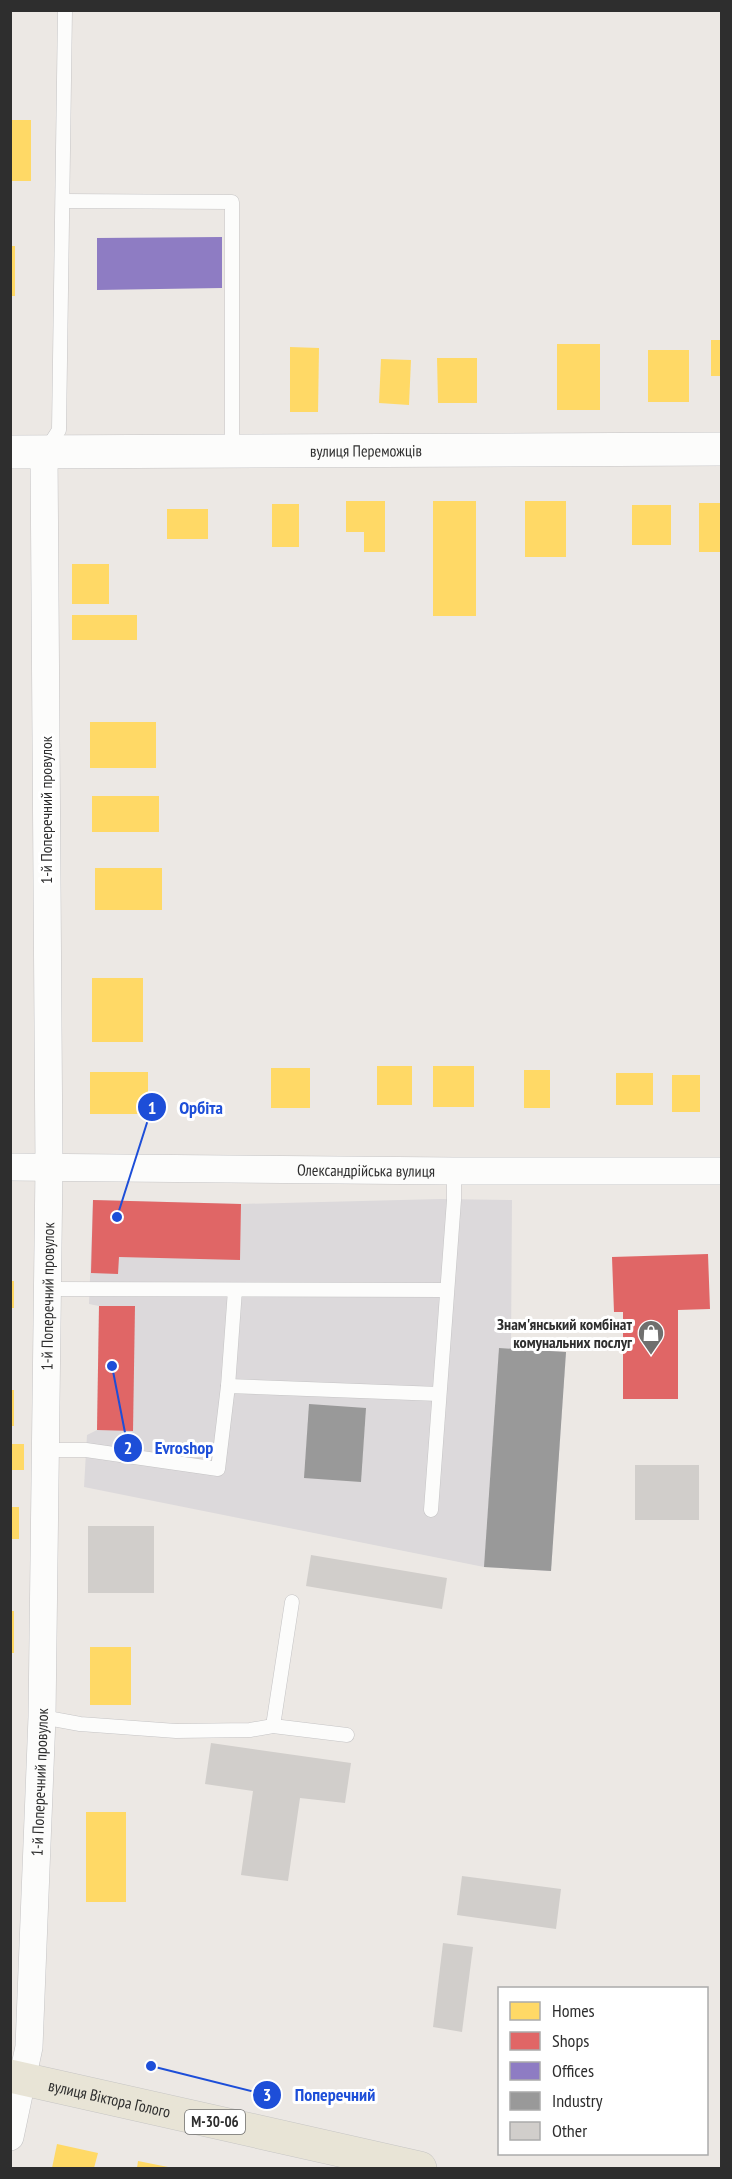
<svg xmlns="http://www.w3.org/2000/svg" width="732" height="2179" font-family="'PT Sans Narrow',sans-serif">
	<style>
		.industrial { fill: #dcd9db }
		.homes { fill: #ffd966 }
		.shops { fill: #e06666 }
		.offices { fill: #8e7cc3 }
		.industry { fill: #999 }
		.building { fill: #d1cecb }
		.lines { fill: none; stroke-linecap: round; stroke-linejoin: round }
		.service-casing { stroke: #c5c4c5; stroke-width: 15 }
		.minor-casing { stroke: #c5c4c5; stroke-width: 28 }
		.tertiary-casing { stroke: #c5c4c5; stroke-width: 34 }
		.primary-casing { stroke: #c6c5c4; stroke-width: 34 }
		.service { stroke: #fcfcfb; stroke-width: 14 }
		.minor { stroke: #fcfcfb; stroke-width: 27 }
		.tertiary { stroke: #fcfcfb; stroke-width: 33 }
		.primary { stroke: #e8e4d6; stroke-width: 33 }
		.labels { text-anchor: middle; stroke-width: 6; stroke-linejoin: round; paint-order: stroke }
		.shield { fill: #fff; stroke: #6d6d6d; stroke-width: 1.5 }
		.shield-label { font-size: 15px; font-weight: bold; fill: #2e2e2e }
		.street-label { font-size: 16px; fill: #2e2e2e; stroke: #fff }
		.poi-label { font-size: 16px; font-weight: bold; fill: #2e2e2e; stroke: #fff; text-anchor: end }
		.leader { fill: none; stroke: #1d4ed8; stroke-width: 2 }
		.callout-dot { fill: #1d4ed8; stroke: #fff; stroke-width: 2 }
		.mark-label { font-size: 18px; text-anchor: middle; font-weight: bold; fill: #fff }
		.callout-label { font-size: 18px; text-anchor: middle; font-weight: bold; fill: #1d4ed8; stroke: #fff; stroke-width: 6; stroke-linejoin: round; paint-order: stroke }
	</style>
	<rect width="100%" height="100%" fill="#ece8e4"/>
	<polygon class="industrial" points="440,1199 512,1200 511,1348 566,1352 551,1571 484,1567 84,1487 87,1435 97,1430 99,1306 89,1304 93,1200 241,1204"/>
	<g class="homes">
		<rect x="10" y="120" width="21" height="61"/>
		<rect x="10" y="246" width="5" height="50"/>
		<rect x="711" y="340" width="11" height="36"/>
		<rect x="557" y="344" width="43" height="66"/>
		<polygon points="290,347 319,348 318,412 290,412"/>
		<rect x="648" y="350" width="41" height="52"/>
		<polygon points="437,358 477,358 477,403 438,403"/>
		<polygon points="381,359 411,360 409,405 379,403"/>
		<polygon points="346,501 385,501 385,552 364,552 364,532 346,532"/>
		<rect x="433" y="501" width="43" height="115"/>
		<rect x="525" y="501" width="41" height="56"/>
		<rect x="699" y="503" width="23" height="49"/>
		<rect x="272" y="504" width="27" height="43"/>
		<rect x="632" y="505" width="39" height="40"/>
		<rect x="167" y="509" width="41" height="30"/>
		<rect x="72" y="564" width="37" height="40"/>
		<rect x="72" y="615" width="65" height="25"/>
		<rect x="90" y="722" width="66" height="46"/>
		<rect x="92" y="796" width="67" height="36"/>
		<rect x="95" y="868" width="67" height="42"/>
		<rect x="92" y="978" width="51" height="64"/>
		<rect x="377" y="1066" width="35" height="39"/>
		<rect x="433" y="1066" width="41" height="41"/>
		<rect x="271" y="1068" width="39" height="40"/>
		<rect x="524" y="1070" width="26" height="38"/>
		<rect x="90" y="1072" width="58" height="42"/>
		<rect x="616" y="1073" width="37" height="32"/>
		<rect x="672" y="1075" width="28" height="37"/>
		<rect x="10" y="1281" width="4" height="27"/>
		<rect x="10" y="1390" width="4" height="36"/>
		<rect x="10" y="1444" width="14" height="26"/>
		<rect x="10" y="1507" width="9" height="32"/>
		<rect x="10" y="1611" width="4" height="42"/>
		<rect x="90" y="1647" width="41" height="58"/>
		<rect x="86" y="1812" width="40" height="90"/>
		<polygon points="57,2144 98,2153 94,2168 52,2168"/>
		<polygon points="138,2161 168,2167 168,2168 137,2168"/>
	</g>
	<g class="shops">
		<polygon points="93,1200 241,1204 240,1260 119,1257 118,1274 91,1273"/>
		<polygon points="708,1254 710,1309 678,1310 678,1399 623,1399 623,1312 614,1312 612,1257"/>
		<polygon points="99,1306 135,1306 133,1431 97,1430"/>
	</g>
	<polygon class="offices" points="222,237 222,288 97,290 97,238"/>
	<g class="industry">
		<polygon points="499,1348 566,1352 551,1571 484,1567"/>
		<polygon points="309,1404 366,1408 361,1482 304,1478"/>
	</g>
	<g class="building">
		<rect x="635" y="1465" width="64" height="55"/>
		<rect x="88" y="1526" width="66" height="67"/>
		<polygon points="311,1555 447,1578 442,1609 306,1586"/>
		<polygon points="211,1743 351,1763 345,1803 300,1798 288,1881 241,1875 253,1791 205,1784"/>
		<polygon points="462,1876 561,1889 556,1929 457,1915"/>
		<polygon points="443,1943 473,1947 462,2032 433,2027"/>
	</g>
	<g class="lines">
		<g class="service-casing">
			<g id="service">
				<polyline points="63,201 232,202 232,451"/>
				<polyline points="47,449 59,430 65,10"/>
				<polyline points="47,1289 447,1290"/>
				<polyline points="228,1386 439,1394"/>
				<polyline points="45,1450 86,1450 218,1469 228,1386 235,1290"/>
				<polyline points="431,1510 454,1200 454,1171"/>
				<polyline points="42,1717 80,1724 176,1731 250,1730 273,1726 347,1735"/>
				<polyline points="273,1726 292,1602"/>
			</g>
		</g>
		<g class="minor-casing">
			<g id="minor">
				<path id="s1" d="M 10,1167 L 454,1171 L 722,1171"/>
				<path id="s2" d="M 10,2137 L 29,2047 L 42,1717 L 49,1167 L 44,452"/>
			</g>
		</g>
		<g class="tertiary-casing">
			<g id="tertiary">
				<path id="s3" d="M 10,452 L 722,449"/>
			</g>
		</g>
		<g class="primary-casing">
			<g id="primary">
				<path id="s4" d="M 10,2076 L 420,2168"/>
			</g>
		</g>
		<use href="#service" class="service"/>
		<use href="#minor" class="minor"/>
		<use href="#tertiary" class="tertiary"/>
		<use href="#primary" class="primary"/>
	</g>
	<defs>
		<g id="shop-pin" transform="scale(1.35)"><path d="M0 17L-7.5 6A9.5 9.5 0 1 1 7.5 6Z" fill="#706f6e" stroke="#fff"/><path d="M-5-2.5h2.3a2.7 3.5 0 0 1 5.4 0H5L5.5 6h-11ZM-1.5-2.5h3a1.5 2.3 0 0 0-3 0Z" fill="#fff"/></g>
	</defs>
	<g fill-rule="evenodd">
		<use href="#shop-pin" x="651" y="1333"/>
	</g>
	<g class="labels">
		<rect class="shield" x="185" y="2110" width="60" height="24" rx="4.5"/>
		<g class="shield-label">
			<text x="215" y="2127">М-30-06</text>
		</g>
		<g class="street-label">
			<text dy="6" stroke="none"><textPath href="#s3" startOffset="356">вулиця Переможців</textPath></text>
			<text transform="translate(46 810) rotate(-90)" y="6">1-й Поперечний провулок</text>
			<text dy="6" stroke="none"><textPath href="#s1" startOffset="356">Олександрійська вулиця</textPath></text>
			<text dy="6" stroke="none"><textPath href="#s2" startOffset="843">1-й Поперечний провулок</textPath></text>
			<text dy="6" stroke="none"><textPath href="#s2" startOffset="357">1-й Поперечний провулок</textPath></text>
			<text dy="6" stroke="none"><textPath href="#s4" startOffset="102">вулиця Віктора Голого</textPath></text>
		</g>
		<g class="poi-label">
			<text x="632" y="1330">Знам'янський комбінат<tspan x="632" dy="18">комунальних послуг</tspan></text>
		</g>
	</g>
	<path class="leader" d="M117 1217L152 1107M112 1366L128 1448M151 2066L267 2095"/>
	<g class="callout-dot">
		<circle cx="117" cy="1217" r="6"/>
		<circle cx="112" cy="1366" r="6"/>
		<circle cx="151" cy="2066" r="6"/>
		<circle cx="152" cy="1107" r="15"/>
		<circle cx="128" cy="1448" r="15"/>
		<circle cx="267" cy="2095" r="15"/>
	</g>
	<g class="mark-label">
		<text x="152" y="1114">1</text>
		<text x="128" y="1454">2</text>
		<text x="267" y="2101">3</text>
	</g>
	<g class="callout-label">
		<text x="201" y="1114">Орбіта</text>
		<text x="184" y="1454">Evroshop</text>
		<text x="335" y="2101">Поперечний</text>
	</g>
	<rect width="732" height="2179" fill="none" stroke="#2e2e2e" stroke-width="24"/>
	<rect x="498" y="1987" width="210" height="168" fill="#ffffff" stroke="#ababab" stroke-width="1.5"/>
	<rect x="510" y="2002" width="30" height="18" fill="#ffd966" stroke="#ababab" stroke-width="1.5"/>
	<text x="552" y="2017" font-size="18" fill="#2e2e2e">Homes</text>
	<rect x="510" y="2032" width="30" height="18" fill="#e06666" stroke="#ababab" stroke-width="1.5"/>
	<text x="552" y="2047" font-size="18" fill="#2e2e2e">Shops</text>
	<rect x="510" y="2062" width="30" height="18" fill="#8e7cc3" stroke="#ababab" stroke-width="1.5"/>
	<text x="552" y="2077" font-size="18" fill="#2e2e2e">Offices</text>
	<rect x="510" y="2092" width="30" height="18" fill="#999999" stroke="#ababab" stroke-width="1.5"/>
	<text x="552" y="2107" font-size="18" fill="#2e2e2e">Industry</text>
	<rect x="510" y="2122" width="30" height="18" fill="#d1cecb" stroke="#ababab" stroke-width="1.5"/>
	<text x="552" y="2137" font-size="18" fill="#2e2e2e">Other</text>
</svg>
